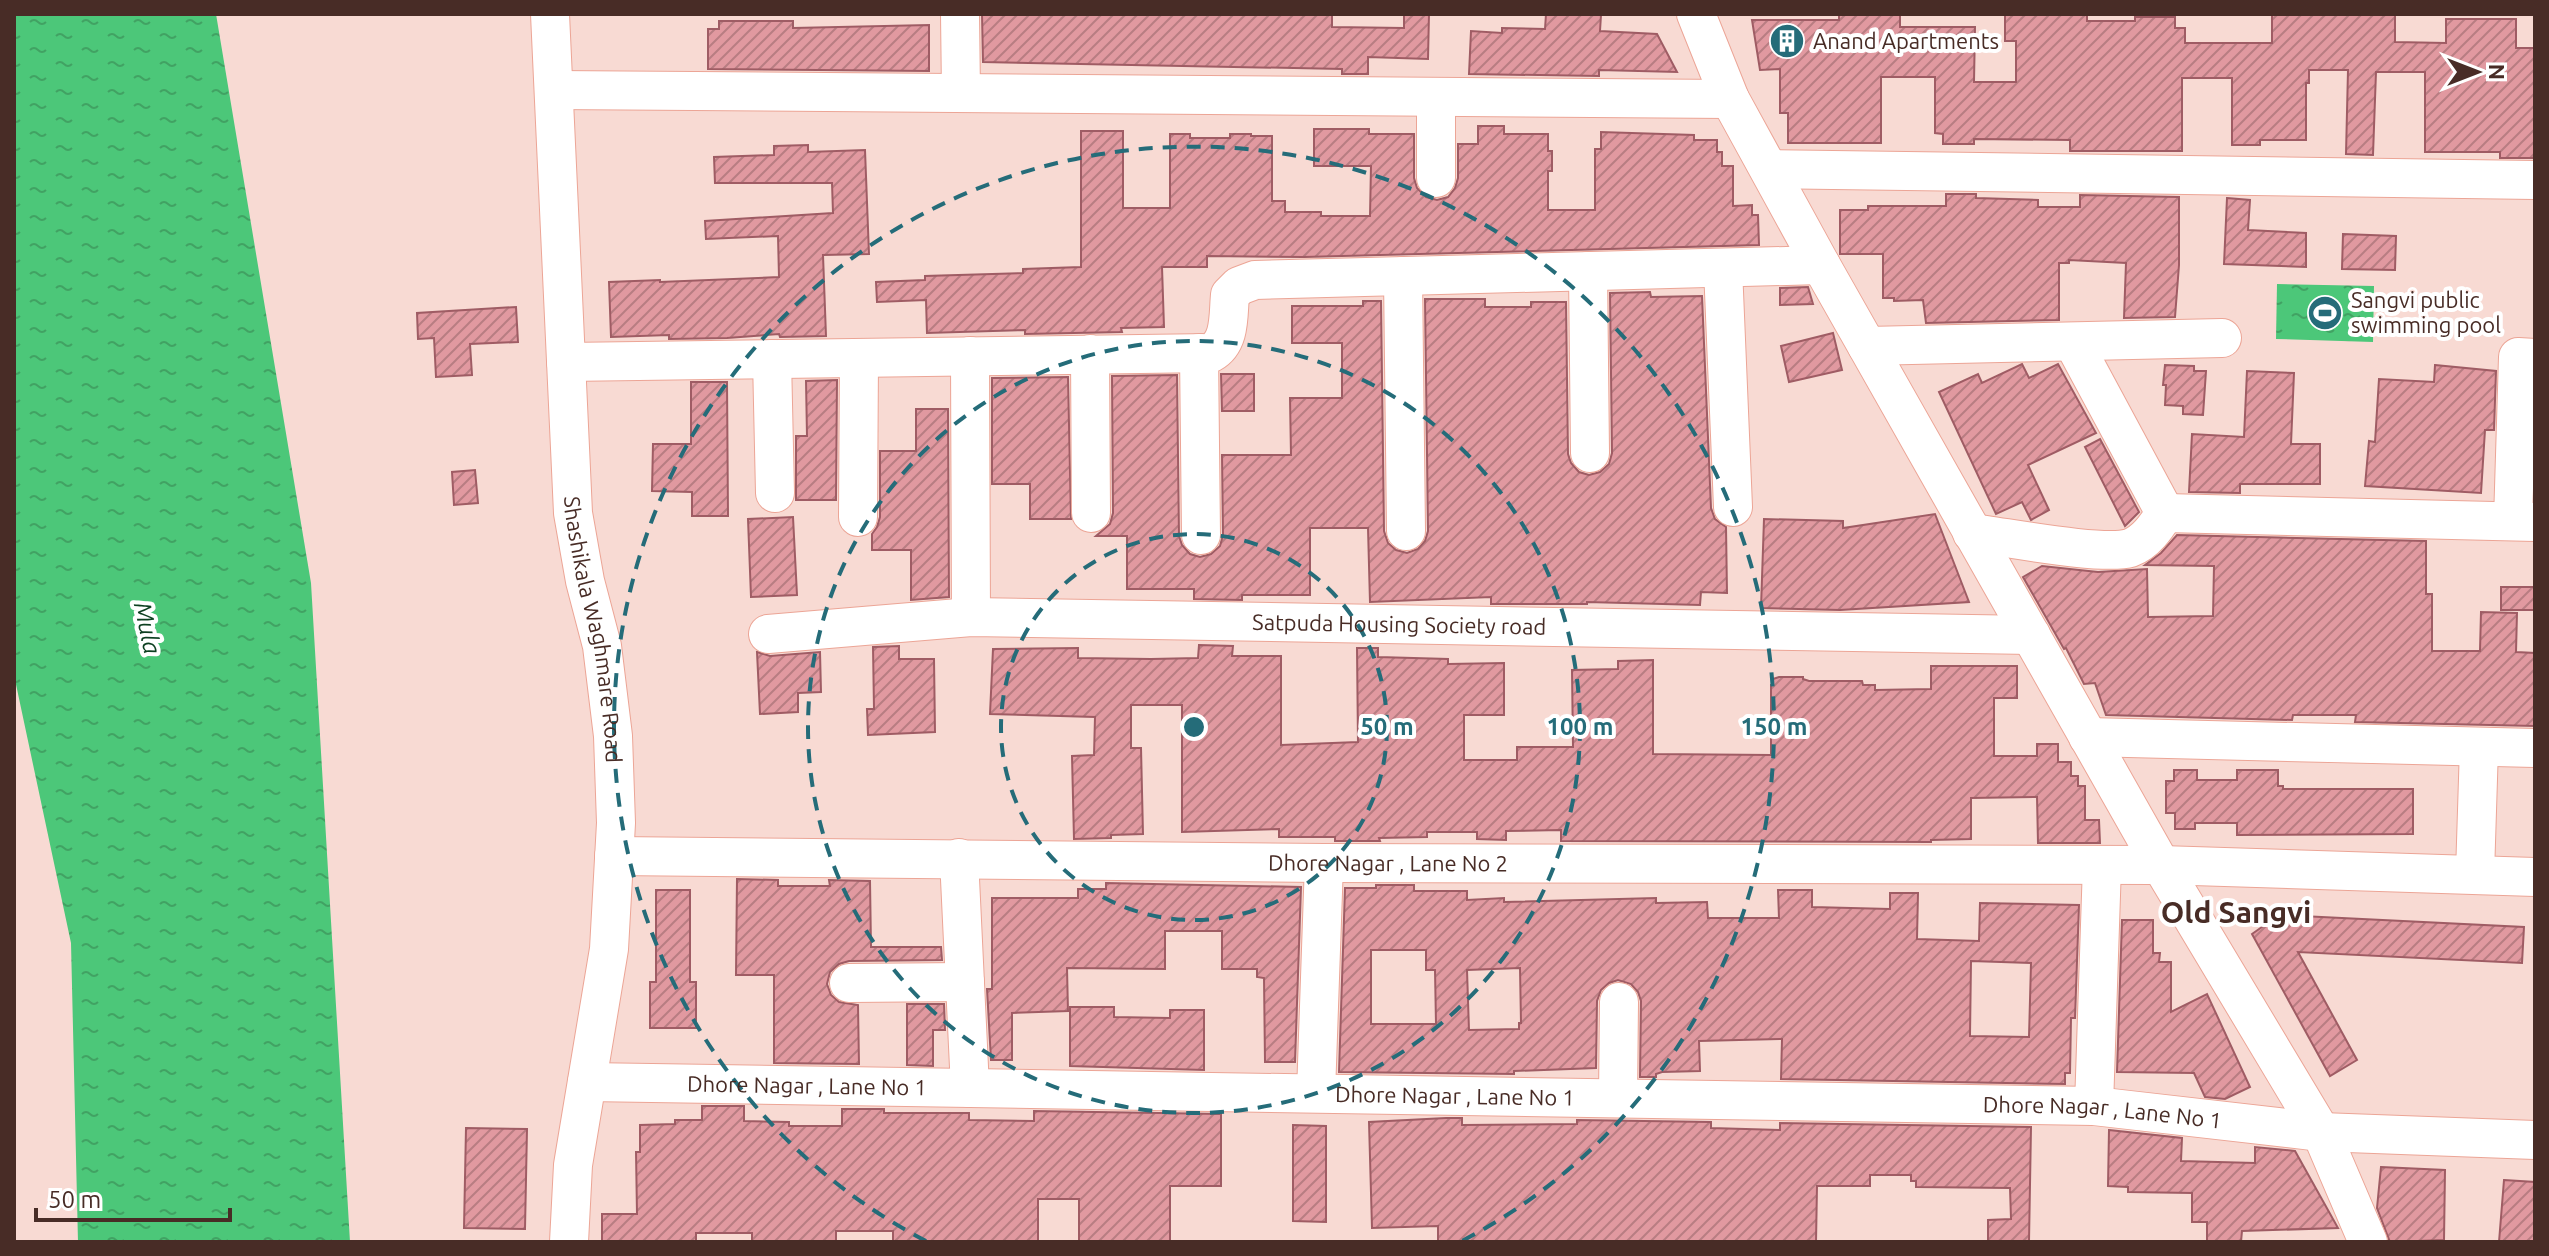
<svg xmlns="http://www.w3.org/2000/svg" width="2549" height="1256" font-family="Ubuntu,sans-serif">
	<style>
		.water { fill: url(#water-ripples) }
		.building { fill: url(#building-hatch); stroke: #9f5c64; stroke-width: 2; fill-rule: evenodd }
		.lines { fill: none; stroke-linecap: round; stroke-linejoin: round }
		.minor-casing { stroke: #eca596; stroke-width: 40 }
		.minor { stroke: #fff; stroke-width: 38 }
		.ring { fill: none; stroke: #256c79; stroke-width: 4; stroke-dasharray: 14 10 }
		.labels { text-anchor: middle; stroke-width: 8; stroke-linejoin: round; paint-order: stroke }
		.poi-label { font-size: 22px; fill: #482c26; stroke: #fff; text-anchor: start }
		.street-label { font-size: 22px; fill: #482c26; stroke: #fff }
		.water-label { font-size: 24px; font-style: italic; fill: #0c3f20; stroke: #fff }
		.district-label { font-size: 30px; font-weight: bold; fill: #482c26; stroke: #fff }
		.centre { fill: #256c79; stroke: #fff; stroke-width: 4 }
		.ring-label { font-size: 24px; text-anchor: middle; font-weight: bold; fill: #256c79; stroke: #fff; stroke-width: 8; stroke-linejoin: round; paint-order: stroke }
	</style>
	<defs>
		<pattern id="water-ripples" width="26" height="14" patternUnits="userSpaceOnUse" patternTransform="scale(2)"><rect width="26" height="14" fill="#4cc779"/><path d="M2 4q2-2 4 0t4 0M15 11q2-2 4 0t4 0" fill="none" stroke="#41a263"/></pattern>
		<pattern id="building-hatch" width="6" height="6" patternUnits="userSpaceOnUse" patternTransform="scale(2)"><rect width="6" height="6" fill="#e199a0"/><path d="M-1 1l2-2M0 6l6-6M5 7l2-2" fill="none" stroke="#b87d82"/></pattern>
	</defs>
	<rect width="100%" height="100%" fill="#f8dad3"/>
	<g class="water">
		<polygon points="14,14 216,14 311,583 350,1242 78,1242 71,943 14,675"/>
		<polygon points="2277,284 2374,286 2373,342 2276,339"/>
	</g>
	<g class="building">
		<polygon points="982,14 1332,14 1332,27 1404,28 1404,14 1429,14 1428,59 1368,57 1368,74 1342,74 1342,69 983,62"/>
		<polygon points="1546,14 1601,15 1600,31 1657,34 1677,72 1599,70 1599,76 1469,74 1471,31 1502,33 1502,28 1545,29"/>
		<polygon points="1839,14 1900,14 1900,27 1975,27 1974,82 2016,82 2016,41 2005,41 2005,14 2087,14 2087,21 2135,21 2135,17 2175,17 2175,28 2185,28 2185,43 2272,43 2272,14 2395,15 2395,42 2446,43 2446,19 2516,19 2516,48 2534,48 2535,158 2500,158 2500,152 2425,152 2425,72 2376,72 2373,155 2346,154 2348,70 2309,70 2309,83 2306,83 2306,140 2260,140 2260,145 2232,145 2232,78 2182,78 2182,151 2070,151 2070,140 1974,139 1974,144 1943,144 1943,134 1935,133 1935,77 1881,77 1881,143 1788,143 1788,113 1780,113 1780,69 1760,70 1752,20 1839,20"/>
		<polygon points="719,21 793,21 793,28 929,25 929,71 708,69 708,29 719,29"/>
		<polygon points="1478,126 1504,126 1504,134 1548,134 1548,151 1552,151 1552,171 1548,171 1548,210 1595,210 1595,149 1601,149 1601,132 1694,135 1694,140 1717,140 1717,152 1722,152 1722,166 1733,166 1733,206 1752,205 1752,215 1758,215 1759,245 1304,257 1207,256 1207,267 1162,267 1164,327 1121,328 1122,332 1025,334 1025,330 927,333 926,300 877,302 876,282 925,280 925,276 1023,273 1023,269 1081,267 1081,131 1123,131 1123,208 1170,208 1170,134 1190,134 1190,138 1230,138 1230,134 1251,134 1251,136 1272,136 1272,201 1285,201 1285,212 1321,212 1321,216 1370,216 1371,166 1314,166 1314,129 1369,129 1369,134 1414,134 1414,178 1417,188 1426,197 1437,200 1448,197 1455,188 1458,178 1458,144 1478,144"/>
		<polygon points="808,145 808,152 865,150 869,254 823,255 826,336 780,337 779,334 727,338 669,339 669,335 611,337 609,282 660,280 660,282 779,277 778,236 706,239 705,221 833,213 832,183 715,183 714,157 774,155 774,146"/>
		<polygon points="1946,194 1976,194 1976,198 2038,200 2038,207 2080,207 2080,195 2179,197 2179,265 2175,317 2124,318 2126,263 2069,260 2069,263 2059,263 2059,320 1926,323 1923,300 1894,301 1894,298 1883,298 1883,254 1840,254 1840,210 1868,210 1868,206 1946,206"/>
		<polygon points="2227,198 2250,200 2248,230 2306,233 2306,267 2224,264"/>
		<polygon points="2343,234 2396,236 2395,270 2342,269"/>
		<polygon points="1808,287 1813,304 1780,305 1780,288"/>
		<polygon points="1650,292 1651,297 1702,296 1711,508 1715,519 1726,527 1727,593 1701,592 1700,605 1587,602 1587,604 1491,604 1491,597 1370,602 1368,528 1310,528 1310,595 1242,595 1242,600 1194,599 1194,589 1127,589 1127,536 1096,536 1110,524 1113,513 1112,376 1177,375 1179,536 1182,545 1190,554 1200,557 1211,554 1220,546 1223,535 1222,455 1291,455 1290,398 1342,398 1342,343 1292,343 1292,306 1363,306 1363,301 1381,301 1384,531 1388,543 1396,550 1407,553 1418,549 1425,541 1428,531 1425,299 1485,299 1485,307 1531,307 1531,302 1566,302 1568,454 1571,463 1579,472 1589,475 1600,472 1609,464 1612,453 1610,293"/>
		<polygon points="516,307 518,342 470,344 472,375 436,377 434,338 418,339 417,313"/>
		<polygon points="1833,333 1842,370 1789,382 1781,346"/>
		<polygon points="2022,364 2029,378 2058,364 2096,433 2028,465 2049,510 2031,520 2022,502 1996,514 1939,392 1978,374 1982,383"/>
		<polygon points="2165,365 2194,366 2194,371 2206,371 2203,415 2183,414 2183,406 2165,405 2166,385 2163,385"/>
		<polygon points="2435,365 2496,371 2494,430 2485,430 2481,493 2365,486 2369,441 2375,442 2379,379 2434,382"/>
		<polygon points="2247,371 2294,373 2291,444 2320,444 2320,484 2240,484 2240,493 2189,492 2192,434 2244,437"/>
		<polygon points="1221,374 1254,374 1254,411 1222,411"/>
		<polygon points="1068,377 1071,519 1030,519 1030,484 992,484 992,378"/>
		<polygon points="837,380 836,500 796,500 796,436 807,436 806,381"/>
		<polygon points="691,382 727,382 728,516 692,516 692,492 652,491 653,444 691,444"/>
		<polygon points="916,409 948,409 949,597 911,600 911,550 872,550 872,534 877,527 880,517 880,451 916,451"/>
		<polygon points="2100,439 2139,512 2125,526 2085,447"/>
		<polygon points="475,470 478,503 454,505 452,472"/>
		<polygon points="1935,514 1969,602 1840,610 1761,608 1764,519 1843,521 1843,528"/>
		<polygon points="793,517 797,595 751,597 748,519"/>
		<polygon points="2177,535 2426,541 2426,594 2432,594 2432,651 2480,651 2481,612 2517,613 2516,652 2535,653 2535,726 2355,722 2356,715 2293,715 2292,720 2106,715 2095,683 2084,684 2066,648 2064,649 2023,577 2042,566 2098,572 2147,569 2148,617 2213,616 2214,566 2145,565 2161,553"/>
		<rect x="2501" y="587" width="34" height="23"/>
		<polygon points="1199,645 1233,646 1232,656 1281,656 1281,745 1358,742 1357,648 1378,648 1378,657 1448,659 1448,664 1504,663 1504,715 1464,715 1464,760 1517,760 1517,747 1573,747 1572,670 1618,669 1618,661 1653,660 1653,754 1771,755 1771,685 1773,685 1773,679 1779,677 1803,677 1803,679 1809,681 1862,681 1863,685 1875,685 1875,690 1931,689 1931,666 2017,666 2017,698 1994,698 1994,756 2037,756 2037,744 2058,744 2058,762 2071,762 2071,776 2078,776 2078,786 2085,786 2085,820 2099,820 2100,843 2038,843 2037,797 1971,798 1971,839 1931,840 1931,842 1561,841 1561,830 1506,831 1506,840 1477,839 1477,832 1427,832 1427,837 1379,838 1380,841 1335,841 1335,837 1279,837 1279,829 1182,832 1182,705 1131,705 1131,748 1141,748 1143,834 1111,835 1111,838 1074,839 1072,756 1094,755 1095,717 990,714 993,649 1078,648 1078,658 1151,659 1198,658"/>
		<polygon points="899,646 899,659 934,659 935,732 868,735 867,709 874,709 873,647"/>
		<polygon points="757,652 770,656 820,652 821,692 798,693 798,712 760,714"/>
		<polygon points="2174,770 2197,770 2197,780 2237,780 2237,770 2278,770 2278,786 2283,786 2283,789 2413,789 2413,834 2237,835 2237,823 2195,823 2195,829 2175,829 2175,813 2166,813 2166,781 2174,781"/>
		<polygon points="737,879 778,880 778,886 830,886 829,880 870,881 871,947 941,947 942,960 849,961 839,964 830,972 827,984 831,995 839,1002 858,1005 859,1064 774,1063 774,975 736,975"/>
		<polygon points="1106,883 1301,887 1295,1062 1265,1062 1264,978 1257,977 1257,969 1222,969 1222,931 1165,931 1165,969 1067,968 1068,1011 1012,1013 1012,1060 991,1060 987,989 992,989 992,898 1078,898 1078,889 1106,889"/>
		<path d="M 1376,885 L 1414,885 L 1414,891 L 1467,891 L 1467,900 L 1504,898 L 1504,902 L 1656,898 L 1656,903 L 1707,902 L 1708,918 L 1779,918 L 1778,890 L 1812,890 L 1812,907 L 1890,909 L 1890,893 L 1918,893 L 1917,939 L 1979,941 L 1980,903 L 2079,905 L 2075,1018 L 2071,1018 L 2070,1073 L 2065,1073 L 2065,1084 L 1781,1079 L 1782,1039 L 1699,1041 L 1700,1071 L 1662,1072 L 1656,1074 L 1656,1077 L 1640,1077 L 1641,1001 L 1638,992 L 1631,984 L 1618,980 L 1609,983 L 1601,990 L 1597,1001 L 1596,1068 L 1514,1071 L 1514,1074 L 1339,1072 L 1345,888 L 1376,888 ZM 1371,950 L 1426,950 L 1426,970 L 1435,970 L 1436,1024 L 1371,1024 ZM 1971,961 L 2031,963 L 2029,1037 L 1970,1036 ZM 1520,968 L 1521,1023 L 1519,1023 L 1519,1029 L 1469,1030 L 1467,970 Z"/>
		<polygon points="656,890 690,890 690,982 696,982 696,1028 650,1028 650,982 656,982"/>
		<polygon points="2279,915 2524,927 2522,963 2298,952 2357,1060 2330,1076 2252,934"/>
		<polygon points="2122,920 2153,920 2153,953 2160,953 2159,962 2171,962 2171,1012 2207,994 2250,1087 2225,1099 2205,1097 2194,1073 2117,1072"/>
		<polygon points="907,1004 944,1004 945,1030 933,1030 933,1066 907,1065"/>
		<polygon points="1070,1007 1114,1007 1114,1017 1170,1018 1170,1010 1204,1010 1204,1070 1070,1066"/>
		<polygon points="702,1106 744,1106 744,1121 789,1122 789,1126 842,1126 842,1109 884,1109 884,1113 969,1113 969,1120 1034,1121 1034,1111 1221,1114 1221,1186 1170,1186 1170,1242 1079,1242 1079,1199 1038,1199 1038,1242 893,1242 893,1231 836,1231 836,1242 752,1242 752,1233 696,1233 696,1242 602,1242 602,1214 637,1214 636,1152 640,1152 640,1125 675,1124 675,1120 702,1120"/>
		<polygon points="1446,1118 1462,1118 1462,1125 1577,1124 1577,1120 1711,1122 1711,1128 1780,1130 1780,1123 2031,1127 2029,1242 1988,1242 1988,1220 2011,1219 2010,1188 1916,1187 1916,1181 1911,1181 1911,1175 1870,1175 1870,1186 1817,1186 1816,1242 1438,1242 1438,1226 1372,1228 1369,1122"/>
		<polygon points="1293,1125 1326,1126 1326,1222 1293,1221"/>
		<polygon points="466,1128 527,1129 525,1229 464,1228"/>
		<polygon points="2109,1130 2182,1138 2181,1161 2255,1163 2255,1147 2295,1151 2338,1228 2242,1231 2241,1242 2207,1242 2207,1222 2192,1222 2192,1193 2128,1192 2128,1187 2108,1186"/>
		<polygon points="2381,1167 2445,1170 2444,1240 2390,1242 2377,1208"/>
		<polygon points="2504,1180 2535,1182 2535,1242 2499,1242"/>
	</g>
	<g class="lines">
		<g class="minor-casing">
			<g id="minor">
				<path id="s1" d="M 550,14 L 573,513 L 585,581 L 602,646 L 613,736 L 616,823 L 609,949 L 573,1165 L 569,1242"/>
				<polyline points="960,14 961,93"/>
				<polyline points="1696,14 1730,99 1821,265 2161,865 2321,1132 2368,1242"/>
				<polyline points="554,90 1730,99"/>
				<polyline points="1436,97 1436,178"/>
				<polyline points="1769,169 2535,180"/>
				<polyline points="1723,268 1733,507"/>
				<polyline points="1588,271 1590,453"/>
				<polyline points="1403,276 1406,531"/>
				<polyline points="2073,342 2165,513"/>
				<polyline points="1867,346 2222,338"/>
				<polyline points="1199,353 1201,535"/>
				<polyline points="1090,354 1091,513"/>
				<polyline points="970,356 971,617"/>
				<polyline points="772,359 775,493"/>
				<path d="M 566,362 L 1211,353 C 1231,342 1228,315 1230,295 L 1239,286 L 1255,280 L 1821,265"/>
				<polyline points="2165,513 2535,522"/>
				<polyline points="858,517 859,358"/>
				<polyline points="2513,521 2518,357 2535,358"/>
				<path d="M 1972,533 C 2006,537 2102,556 2130,548 C 2146,542 2156,527 2165,513"/>
				<path id="s2" d="M 768,634 L 971,617 L 2031,635"/>
				<polyline points="2088,737 2535,748"/>
				<path id="s3" d="M 614,856 L 1324,863 L 2161,865 L 2535,877"/>
				<polyline points="959,858 970,1088"/>
				<polyline points="2475,874 2479,747"/>
				<polyline points="849,983 965,982"/>
				<path id="s4" d="M 587,1082 L 2094,1106 L 2321,1132 L 2535,1140"/>
				<polyline points="1316,1093 1324,863"/>
				<polyline points="1618,1098 1619,1002"/>
				<polyline points="2094,1106 2102,865"/>
			</g>
		</g>
		<use href="#minor" class="minor"/>
	</g>
	<g class="ring">
		<circle cx="1194" cy="727" r="193"/>
		<circle cx="1194" cy="727" r="386"/>
		<path d="M926 1241A580 580 0 1 1 1462 1241"/>
	</g>
	<defs>
		<g id="building-disc" transform="scale(1.8)"><circle r="9.5" fill="#256c79" stroke="#fff"/><path d="M-4-6H4V6H1V3H-1V6H-4ZM-2.5-4.3h1.7v1.8h-1.7ZM.8-4.3h1.7v1.8H.8ZM-2.5-1h1.7V.8h-1.7ZM.8-1h1.7V.8H.8Z" fill="#fff"/></g>
		<g id="stadium-disc" transform="scale(1.8)"><circle r="9.5" fill="#256c79" stroke="#fff"/><path d="M0-5a6.5 5 0 1 0 0 10a6.5 5 0 1 0 0-10ZM-3.5-1.8h7v3.6h-7Z" fill="#fff"/></g>
	</defs>
	<g fill-rule="evenodd">
		<use href="#building-disc" x="1787" y="41"/>
		<use href="#stadium-disc" x="2325" y="313"/>
	</g>
	<g class="labels">
		<g class="poi-label">
			<text x="1813" y="49">Anand Apartments</text>
			<text x="2351" y="308">Sangvi public<tspan x="2351" dy="25">swimming pool</tspan></text>
		</g>
		<g class="street-label">
			<text dy="8" stroke="none"><textPath href="#s2" startOffset="632">Satpuda Housing Society road</textPath></text>
			<text dy="8" stroke="none"><textPath href="#s1" startOffset="618">Shashikala Waghmare Road</textPath></text>
			<text dy="8" stroke="none"><textPath href="#s3" startOffset="774">Dhore Nagar , Lane No 2</textPath></text>
			<text dy="8" stroke="none"><textPath href="#s4" startOffset="220">Dhore Nagar , Lane No 1</textPath></text>
			<text dy="8" stroke="none"><textPath href="#s4" startOffset="868">Dhore Nagar , Lane No 1</textPath></text>
			<text dy="8" stroke="none"><textPath href="#s4" startOffset="1516">Dhore Nagar , Lane No 1</textPath></text>
		</g>
		<g class="water-label">
			<text transform="translate(147 628) rotate(78)" y="8">Mula</text>
		</g>
		<g class="district-label">
			<text x="2236" y="923">Old Sangvi</text>
		</g>
	</g>
	<circle cx="1194" cy="727" r="12" class="centre"/>
	<g class="ring-label">
		<text x="1387" y="735">50 m</text>
		<text x="1580" y="735">100 m</text>
		<text x="1774" y="735">150 m</text>
	</g>
	<rect width="2549" height="1256" fill="none" stroke="#482c26" stroke-width="32"/>
	<g transform="translate(2477 72) rotate(90)" stroke="#ffffff" stroke-width="6" paint-order="stroke">
	<path d="M0-6L14 30L0 20L-14 30Z" fill="#482c26"/>
	<text y="-12" font-size="22" font-weight="bold" text-anchor="middle" fill="#482c26">N</text>
	</g>
	<path d="M36 1208v12h194v-12" fill="none" stroke="#482c26" stroke-width="4"/>
	<text x="48" y="1208" font-size="24" fill="#482c26" stroke="#ffffff" stroke-width="6" paint-order="stroke">50 m</text>
</svg>
